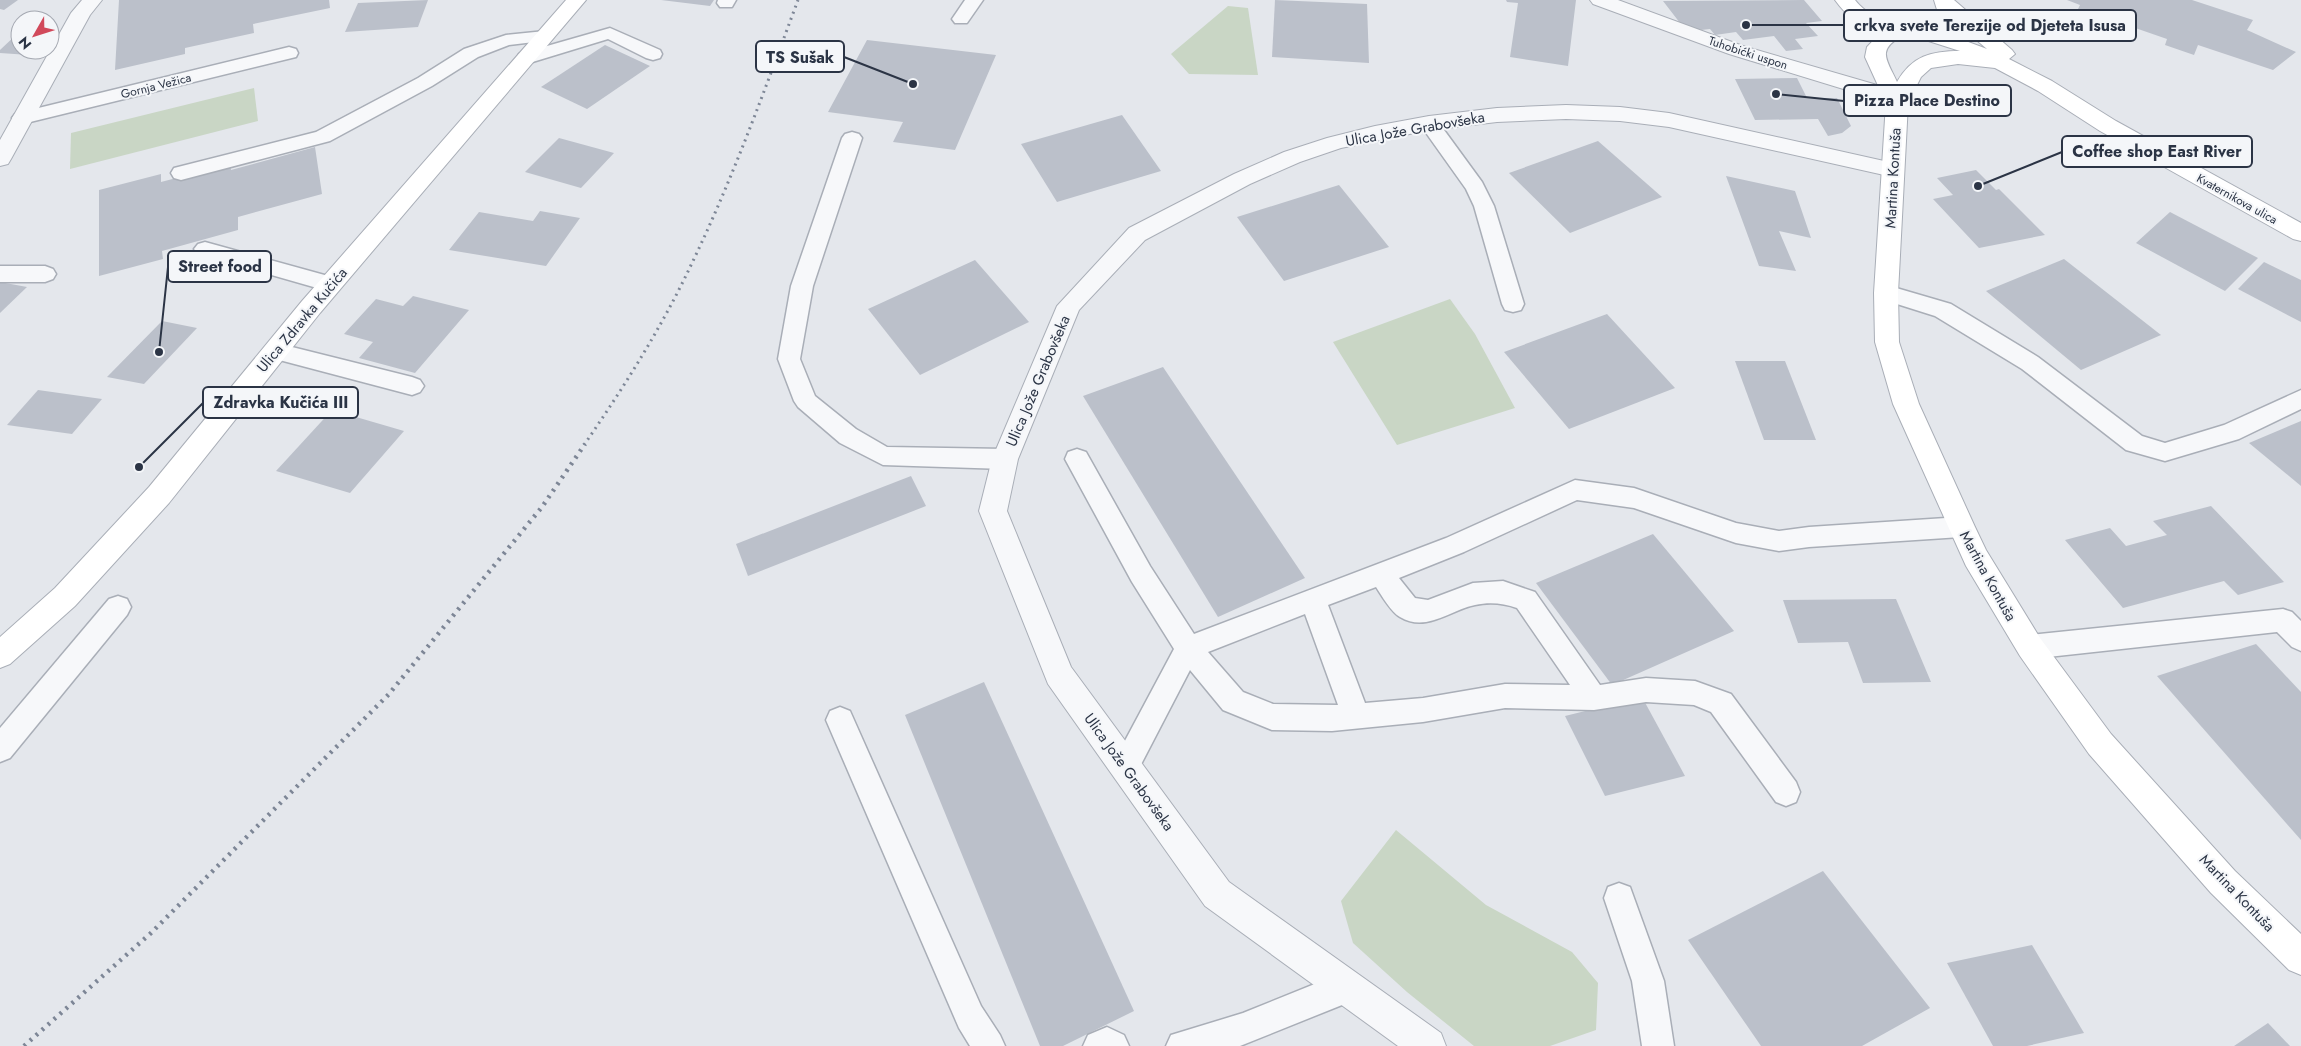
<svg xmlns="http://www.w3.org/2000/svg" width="2301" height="1046" font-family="Jost,sans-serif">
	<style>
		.green { fill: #c9d6c5 }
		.building { fill: #bbc0ca }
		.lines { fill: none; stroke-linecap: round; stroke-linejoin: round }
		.lane-casing { stroke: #a9aeb7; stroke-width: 3 }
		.street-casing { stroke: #a9aeb7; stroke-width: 2 }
		.secondary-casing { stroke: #a9aeb7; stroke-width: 2 }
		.lane { fill: #f7f8fa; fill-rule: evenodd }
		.street { fill: #f7f8fa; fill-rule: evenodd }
		.secondary { fill: #fff; fill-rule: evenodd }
		.rail-far1 { stroke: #7d8696; stroke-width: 3; stroke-dasharray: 2 4.5; stroke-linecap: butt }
		.rail { stroke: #7d8696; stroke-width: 4.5; stroke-dasharray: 2.5 5.5; stroke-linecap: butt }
		.labels { text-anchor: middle; stroke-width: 4; stroke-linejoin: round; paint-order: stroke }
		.far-street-label { font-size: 12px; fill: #2b3445; stroke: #f4f6f9 }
		.street-label { font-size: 15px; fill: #2b3445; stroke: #f4f6f9 }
		.leader { fill: none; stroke: #2b3445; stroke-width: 2 }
		.callout-dot { fill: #2b3445; stroke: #f4f6f9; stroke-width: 2 }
		.callout { fill: #f4f6f9; stroke: #2b3445; stroke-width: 2 }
		.callout-label { font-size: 16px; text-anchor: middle; font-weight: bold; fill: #2b3445 }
	</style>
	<rect width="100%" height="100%" fill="#e4e7ec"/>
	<g class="green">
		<polygon points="1228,6 1248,8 1258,75 1189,74 1171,54"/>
		<polygon points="254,88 258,121 70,169 71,133"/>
		<polygon points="1450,299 1475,334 1515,408 1397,445 1333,342"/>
		<polygon points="1396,830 1486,905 1572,952 1598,983 1596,1030 1550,1046 1474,1046 1407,992 1353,943 1341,901"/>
	</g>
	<g class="building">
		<polygon points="0,0 18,0 4,10 0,9"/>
		<polygon points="119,0 329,0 330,8 253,24 254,33 185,48 185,54 115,70"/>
		<polygon points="428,0 418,27 345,32 358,3"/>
		<polygon points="661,0 714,0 710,6"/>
		<polygon points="1275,0 1367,4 1369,63 1272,57"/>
		<polygon points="1506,0 1576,0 1568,66 1510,57 1518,3 1507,2"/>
		<polygon points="1804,0 1822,21 1806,23 1818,36 1795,39 1803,49 1786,51 1774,36 1743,40 1736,32 1715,35 1710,29 1701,30 1689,27 1680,23 1663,1"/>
		<polygon points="2067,0 2192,0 2253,20 2247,30 2296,52 2273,70 2198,45 2194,55 2165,45 2167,39 2118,22 2114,29 2075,15 2080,5"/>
		<polygon points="17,34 20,34 20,50 34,50 29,55 0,53 0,50"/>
		<polygon points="867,40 996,55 955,150 893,142 903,122 828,112"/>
		<polygon points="605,45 650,66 587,109 541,87"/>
		<polygon points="1797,78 1807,98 1837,98 1851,126 1842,133 1828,136 1818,119 1755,120 1735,79"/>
		<polygon points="1122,115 1161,171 1057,202 1021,144"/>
		<polygon points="559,138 614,153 581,188 525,172"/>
		<polygon points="1598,141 1662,197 1570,233 1509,173"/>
		<polygon points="315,147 322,194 238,217 238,230 162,251 163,259 99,276 99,190 161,174 161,182 230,164 231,170"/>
		<polygon points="1976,170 1996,190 1999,189 2045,235 1979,248 1933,199 1953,195 1937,178"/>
		<polygon points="1726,176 1795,191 1811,238 1779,231 1796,271 1759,266"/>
		<polygon points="1339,185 1389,247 1284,281 1237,217"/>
		<polygon points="540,211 580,218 546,266 449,250 479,212 533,221"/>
		<polygon points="2170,212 2258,258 2225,291 2136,243"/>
		<polygon points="2064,259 2161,335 2081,370 1986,291"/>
		<polygon points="975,260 1029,322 920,375 868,309"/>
		<polygon points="2264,262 2301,280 2301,322 2238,289"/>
		<polygon points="0,282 27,287 0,313"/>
		<polygon points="413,296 469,310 415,373 359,358 373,342 344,334 376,299 403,306"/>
		<polygon points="1607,314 1675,388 1569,429 1504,352"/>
		<polygon points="162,321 197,328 144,384 107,377"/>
		<polygon points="1735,361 1785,361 1816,440 1764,440"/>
		<polygon points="1163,367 1305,578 1218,617 1083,396"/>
		<polygon points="38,390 102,399 72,434 7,425"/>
		<polygon points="332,410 404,431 350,493 276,471"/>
		<polygon points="2301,421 2301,486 2249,443"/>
		<polygon points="911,476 926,506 748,576 736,544"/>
		<polygon points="2211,506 2284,582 2238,595 2224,581 2123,608 2065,540 2110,528 2126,546 2167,535 2153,521"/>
		<polygon points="1653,534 1734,631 1612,685 1536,583"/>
		<polygon points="1896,599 1931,682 1863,683 1848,642 1798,643 1783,600"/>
		<polygon points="2256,644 2301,692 2301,840 2157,676"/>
		<polygon points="984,682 1134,1011 1063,1046 1040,1046 905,715"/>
		<polygon points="1642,697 1685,776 1605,796 1565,716"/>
		<polygon points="1823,871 1930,1008 1862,1046 1761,1046 1688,940"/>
		<polygon points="2032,945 2084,1033 2027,1046 1993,1046 1947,963"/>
		<polygon points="2268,1023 2290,1046 2234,1046"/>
	</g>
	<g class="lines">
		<g class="lane-casing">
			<g id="lane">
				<polygon points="718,0 736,0 732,7 720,7 717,3"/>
				<polygon points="965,0 983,0 967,23 955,23 952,19"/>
				<polygon points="610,28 660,50 662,54 660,58 653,60 646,58 608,39 526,64 519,62 517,58 519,54"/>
				<polygon points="545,31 551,32 554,36 551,40 509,45 478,57 432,86 330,141 181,180 174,178 171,173 174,168 316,132 418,78 464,49 506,35"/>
				<polygon points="289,47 296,49 298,53 296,57 22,124 15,122 12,118 15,114 22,112"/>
				<polygon points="1429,117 1436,119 1482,182 1494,206 1524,304 1521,310 1513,312 1505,310 1502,304 1474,206 1466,189 1419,123 1422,119"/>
				<polygon points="852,132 859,134 862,138 813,286 800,359 815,396 856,429 887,447 1005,449 1014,452 1017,459 1014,466 1005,469 883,465 840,443 798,407 794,401 778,359 791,286 842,138 845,134"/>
				<polygon points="205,242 339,279 342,284 339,289 331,292 198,254 194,249 198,244"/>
				<polygon points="0,266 45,266 53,269 56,274 53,279 45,282 0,282"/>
				<polygon points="1886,285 1951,304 2038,357 2142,436 2165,443 2224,425 2301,390 2301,409 2239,439 2165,461 2126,450 2022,369 1935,316 1878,298 1875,293 1878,288"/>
				<polygon points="276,343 412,377 420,380 424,386 420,392 412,395 268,357 265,351 268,345"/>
				<path d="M 1077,449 L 1086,452 L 1150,566 L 1194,634 L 1446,538 L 1575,480 L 1634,488 L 1736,523 L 1779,531 L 1809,527 L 1961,517 L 1970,520 L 1974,527 L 1970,534 L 1961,537 L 1809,547 L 1779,551 L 1736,543 L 1634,508 L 1577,500 L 1464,552 L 1399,578 L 1415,598 L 1428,600 L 1473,583 L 1503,581 L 1535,592 L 1600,685 L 1646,678 L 1695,681 L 1731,694 L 1796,782 L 1800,792 L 1796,802 L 1786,806 L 1776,802 L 1711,712 L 1694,705 L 1646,702 L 1594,710 L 1505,708 L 1423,722 L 1332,731 L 1272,730 L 1223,710 L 1190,670 L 1135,776 L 1125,780 L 1115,776 L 1111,767 L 1174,649 L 1132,582 L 1065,459 L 1068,452 ZM 1376,587 C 1382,596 1391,612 1400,617 C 1426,633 1450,610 1475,605 C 1489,602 1503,603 1517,608 L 1570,685 L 1505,684 L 1423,698 L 1365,703 L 1328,605 ZM 1305,614 L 1338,705 L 1273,704 L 1243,692 L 1208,652 Z"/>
				<polygon points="118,596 127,599 131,607 127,615 10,758 0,762 0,728 109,599"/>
				<polygon points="2283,609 2292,612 2301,621 2301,651 2292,647 2277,632 2030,659 2021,655 2017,647 2021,639 2030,635"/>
				<polygon points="840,707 850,711 981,1006 1000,1035 1005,1046 970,1046 959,1028 826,720 830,711"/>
				<polygon points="1619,883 1630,887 1664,981 1674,1046 1642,1046 1632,981 1604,898 1608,887"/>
				<polygon points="1347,971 1358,976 1363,987 1358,998 1347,1003 1240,1046 1166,1046 1171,1035 1243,1013"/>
				<polygon points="1107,1027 1124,1035 1129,1046 1083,1046 1088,1035"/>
			</g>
		</g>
		<g class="street-casing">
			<g id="street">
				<polygon points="82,0 102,0 90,15 11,159 8,164 0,166 0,140 71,13"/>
				<polygon points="1590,0 1618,0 1743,46 1877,85 1904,98 1908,103 1904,108 1897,110 1890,108 1863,95 1729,54 1593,4"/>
				<polygon points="1566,105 1620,107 1669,113 1893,163 1901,165 1904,170 1901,175 1893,177 1669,127 1620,121 1566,119 1497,122 1429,130 1341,148 1300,162 1250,184 1145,240 1079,310 1018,459 1007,511 1071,667 1229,882 1441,1033 1446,1046 1398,1046 1205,906 1048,684 979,511 992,459 1057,306 1129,228 1234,174 1284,152 1327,138 1375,126 1429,116 1497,108"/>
			</g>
		</g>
		<g class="secondary-casing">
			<g id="secondary">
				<polygon points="566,0 586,0 320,313 169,503 75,606 10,664 0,668 0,637 55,588 149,487 302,301"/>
				<path d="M 1835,0 L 1855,0 C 1873,23 1916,37 1938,13 L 1934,0 L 1954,0 L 2012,50 L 2015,54 L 2009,59 L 2052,81 L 2116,121 L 2301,223 L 2301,241 L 2293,239 L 2100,131 L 2038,91 L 1995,68 L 1958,64 L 1931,68 L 1921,77 L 1908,103 L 1898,293 L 1899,342 L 1919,404 L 1975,527 L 1986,550 L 2040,638 L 2111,734 L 2235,871 L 2301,934 L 2301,975 L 2289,970 L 2211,893 L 2089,754 L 2020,656 L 1966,566 L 1893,404 L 1875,342 L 1874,293 L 1886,103 L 1865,57 L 1867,47 L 1881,32 C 1861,27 1847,17 1835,0 ZM 1953,20 L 1987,49 L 1939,31 L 1946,28 ZM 1902,36 L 1916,37 L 1960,51 C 1931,51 1912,56 1897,82 C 1887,60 1876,50 1902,36 Z"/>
			</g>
		</g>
		<use href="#lane" class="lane"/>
		<use href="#street" class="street"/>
		<use href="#secondary" class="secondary"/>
		<path class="rail-far1" d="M 584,445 C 624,387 662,327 692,263 C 733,178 765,89 798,0"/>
		<polyline class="rail" points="24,1046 151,933 389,694 542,507 585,444"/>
	</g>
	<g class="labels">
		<g class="far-street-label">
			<text transform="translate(1748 53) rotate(18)" y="4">Tuhobićki uspon</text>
			<text transform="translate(156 86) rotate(-14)" y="4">Gornja Vežica</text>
			<text transform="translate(2237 199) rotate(29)" y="4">Kvaternikova ulica</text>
		</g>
		<g class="street-label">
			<text transform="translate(1415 129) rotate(-10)" y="5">Ulica Jože Grabovšeka</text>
			<text transform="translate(1893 178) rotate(-87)" y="5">Martina Kontuša</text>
			<text transform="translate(302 320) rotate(-50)" y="5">Ulica Zdravka Kučića</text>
			<text transform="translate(1038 381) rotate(-67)" y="5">Ulica Jože Grabovšeka</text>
			<text transform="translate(1988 576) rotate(61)" y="5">Martina Kontuša</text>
			<text transform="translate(1129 772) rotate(54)" y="5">Ulica Jože Grabovšeka</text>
			<text transform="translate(2237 893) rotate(46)" y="5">Martina Kontuša</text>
		</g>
	</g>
	<path class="leader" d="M1746 25L1844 25M913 84L844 57M1776 94L1844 101M1978 186L2062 152M159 352L168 267M139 467L203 403"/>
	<g class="callout-dot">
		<circle cx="1746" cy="25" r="5"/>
		<circle cx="913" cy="84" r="5"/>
		<circle cx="1776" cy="94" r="5"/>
		<circle cx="1978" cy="186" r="5"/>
		<circle cx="159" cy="352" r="5"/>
		<circle cx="139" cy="467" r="5"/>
	</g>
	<g class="callout">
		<rect x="1844" y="10" width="292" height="31" rx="5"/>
		<rect x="756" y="41" width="88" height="31" rx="5"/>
		<rect x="1844" y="85" width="167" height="31" rx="5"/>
		<rect x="2062" y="136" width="190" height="31" rx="5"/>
		<rect x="168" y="251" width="103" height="31" rx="5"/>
		<rect x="203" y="387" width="155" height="31" rx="5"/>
	</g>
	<g class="callout-label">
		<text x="1990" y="31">crkva svete Terezije od Djeteta Isusa</text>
		<text x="800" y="63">TS Sušak</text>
		<text x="1927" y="106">Pizza Place Destino</text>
		<text x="2157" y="157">Coffee shop East River</text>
		<text x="220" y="272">Street food</text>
		<text x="281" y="408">Zdravka Kučića III</text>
	</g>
	<g transform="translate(35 35) rotate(231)"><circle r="24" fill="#f4f6f9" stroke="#a4a8b1"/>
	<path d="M0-4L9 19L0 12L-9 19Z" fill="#d1495b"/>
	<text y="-8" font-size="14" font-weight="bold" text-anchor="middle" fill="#2b3445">N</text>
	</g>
</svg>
